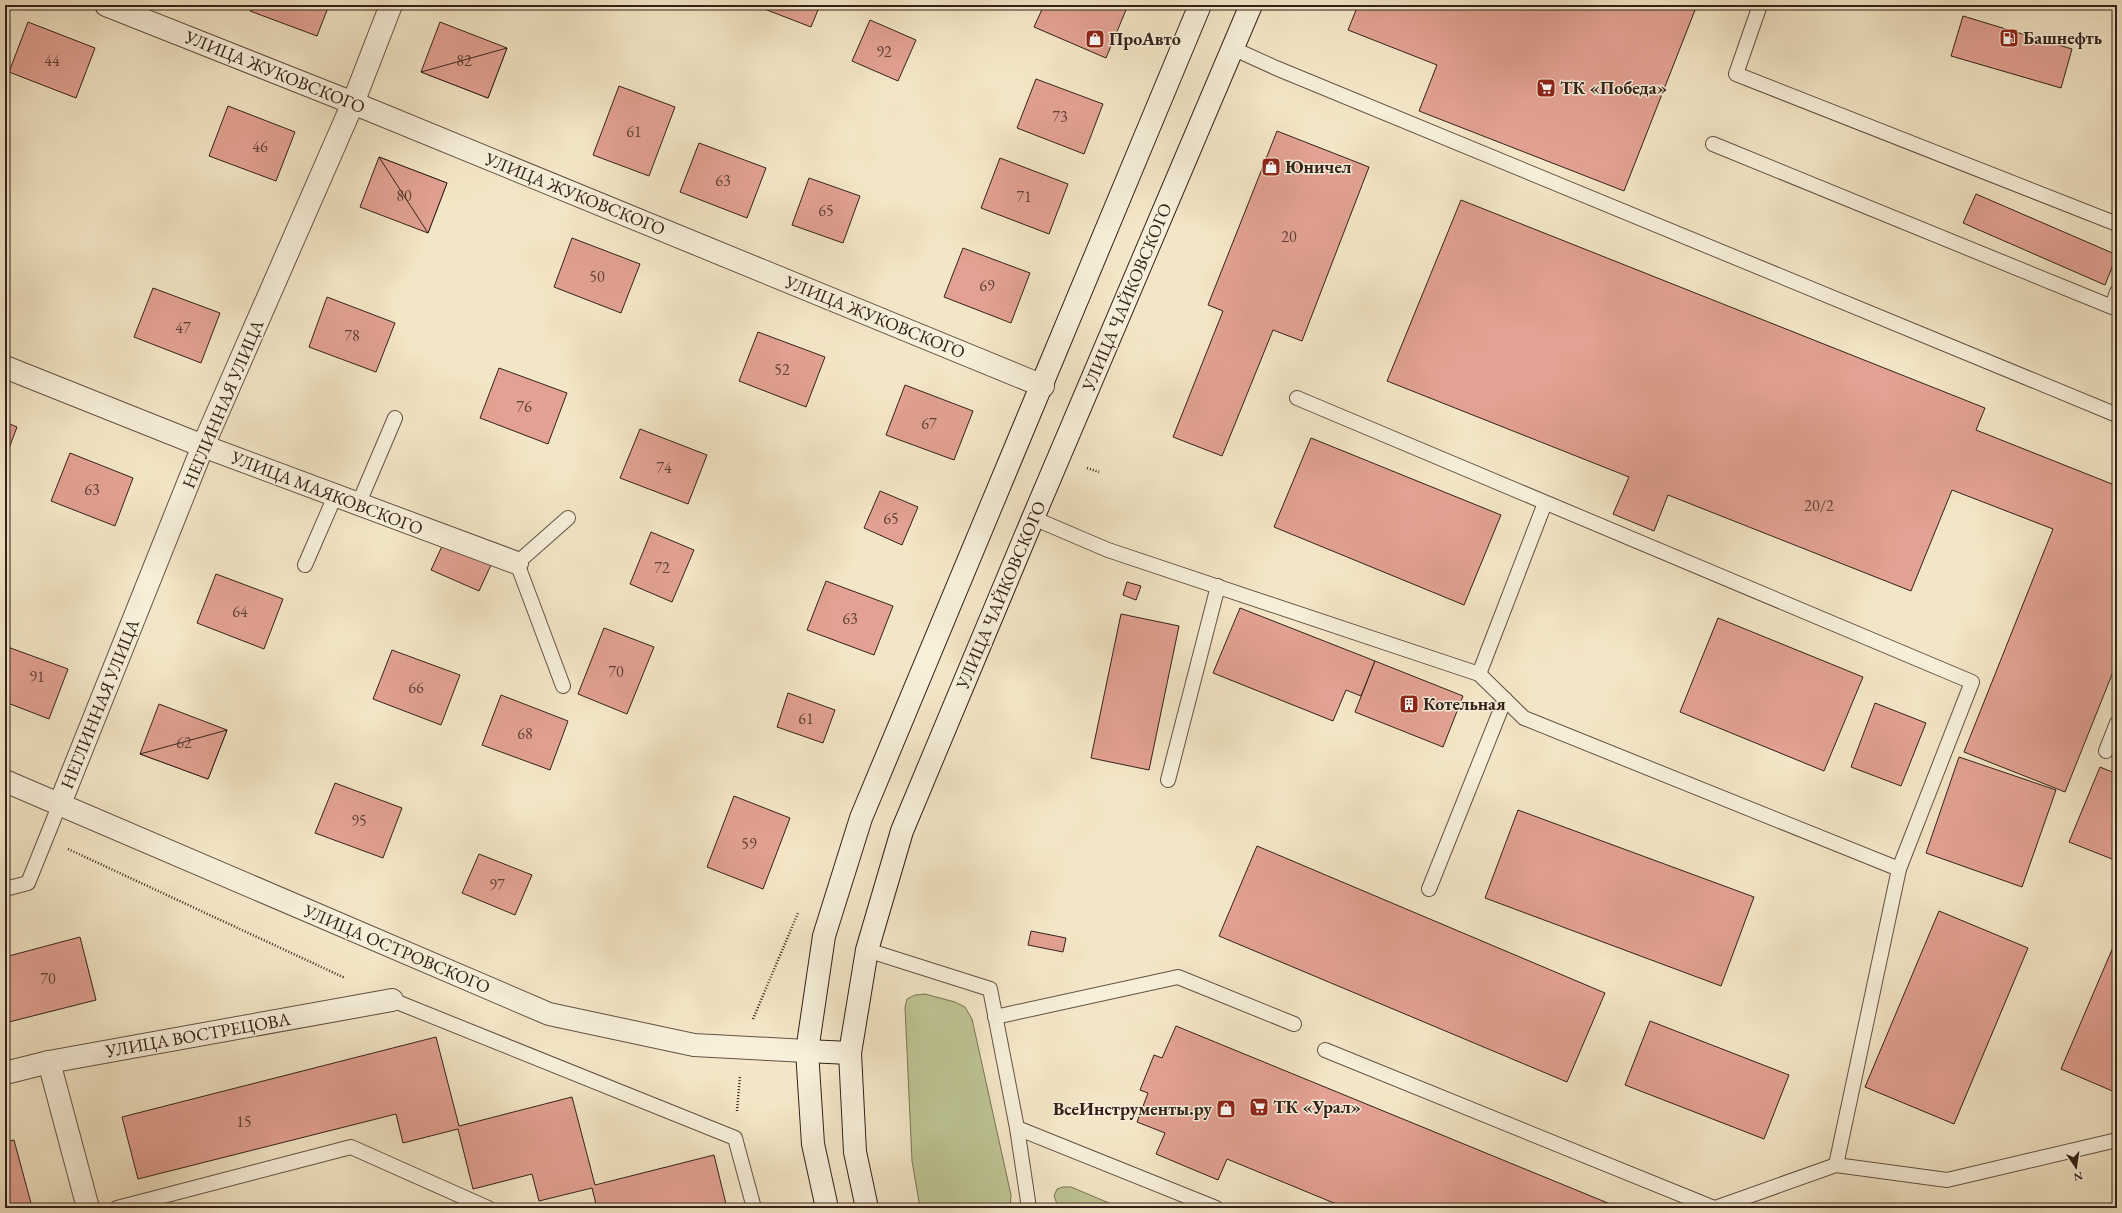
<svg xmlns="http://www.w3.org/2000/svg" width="2122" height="1213" font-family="'EB Garamond',serif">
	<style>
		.green { fill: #bec493; stroke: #787256 }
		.building { fill: #e2a192; stroke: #33211a }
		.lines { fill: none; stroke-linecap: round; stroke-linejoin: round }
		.service-casing { stroke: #635245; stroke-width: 16 }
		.minor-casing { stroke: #635245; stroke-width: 24 }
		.secondary-casing { stroke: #33211a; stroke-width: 24 }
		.path { stroke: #33211a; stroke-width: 2.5; stroke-dasharray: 1 2; stroke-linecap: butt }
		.service { stroke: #f7efda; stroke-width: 14 }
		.minor { stroke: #f7efda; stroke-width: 22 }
		.secondary { stroke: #f7efda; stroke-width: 22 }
		.labels { text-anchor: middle; stroke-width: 3; stroke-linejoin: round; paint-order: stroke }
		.number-label { font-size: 16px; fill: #5f4138 }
		.poi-label { font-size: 18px; font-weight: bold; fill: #33211a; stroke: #f7efda; text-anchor: start }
		.street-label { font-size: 18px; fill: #33211a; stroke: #f7efda }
	</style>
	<rect width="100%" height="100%" fill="#f3e6c6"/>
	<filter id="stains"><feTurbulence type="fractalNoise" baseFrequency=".005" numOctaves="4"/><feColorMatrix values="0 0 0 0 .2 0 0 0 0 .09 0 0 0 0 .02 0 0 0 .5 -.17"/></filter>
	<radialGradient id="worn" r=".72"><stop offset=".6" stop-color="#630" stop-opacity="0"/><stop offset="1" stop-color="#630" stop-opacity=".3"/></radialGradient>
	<g class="green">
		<polygon points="925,994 955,1002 965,1007 972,1019 1011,1195 1010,1208 920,1208 912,1161 905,1007 907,999 915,995"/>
		<polygon points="1063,1187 1071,1187 1121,1208 1061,1208 1057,1204 1054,1196 1057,1189"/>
	</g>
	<g class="building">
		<polygon points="252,5 329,5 317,36 250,11"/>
		<polygon points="754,5 820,5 811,27"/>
		<polygon points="1044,5 1128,5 1106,58 1034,27"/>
		<polygon points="1358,5 1697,5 1624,191 1419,111 1437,65 1348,30"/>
		<polygon points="1963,16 2072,49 2061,88 1951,56"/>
		<polygon points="870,20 916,40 898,81 852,61"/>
		<polygon points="28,22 95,48 76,98 9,72"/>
		<polygon points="440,22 507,48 488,98 421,72"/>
		<polygon points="507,48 488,98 421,72"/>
		<polygon points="1036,79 1103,104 1084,154 1017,128"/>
		<polygon points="619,86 675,107 649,176 593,155"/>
		<polygon points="228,106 295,132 276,181 209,156"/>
		<polygon points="1277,131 1369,167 1302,341 1273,330 1222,456 1173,437 1223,311 1208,305"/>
		<polygon points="699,143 766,168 747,218 680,192"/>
		<polygon points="379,157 447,183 428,233 360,207"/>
		<polygon points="379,157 447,183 428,233"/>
		<polygon points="1000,158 1068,184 1049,234 981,208"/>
		<polygon points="809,178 860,196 843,243 792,225"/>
		<polygon points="1976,194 2117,255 2105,285 1963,223"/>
		<polygon points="1461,200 1985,408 1976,430 2117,486 2117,662 2065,792 1964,752 2053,529 1952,490 1911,591 1668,495 1654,531 1613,514 1629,477 1387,381"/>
		<polygon points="572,238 640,264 621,313 554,287"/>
		<polygon points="963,248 1030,273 1011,323 944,297"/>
		<polygon points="153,288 220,313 201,363 134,337"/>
		<polygon points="327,297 395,323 376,372 309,347"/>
		<polygon points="758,332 825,357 806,407 739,381"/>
		<polygon points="499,368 567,393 548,444 480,418"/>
		<polygon points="905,385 973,411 954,460 886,435"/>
		<polygon points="5,422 17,427 5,459"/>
		<polygon points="640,429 707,455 688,504 620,478"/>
		<polygon points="1311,438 1501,515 1464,605 1274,527"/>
		<polygon points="70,453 133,478 115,526 51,501"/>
		<polygon points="880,491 918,507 902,545 864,528"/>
		<polygon points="651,532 694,550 672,602 630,584"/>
		<polygon points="443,544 491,565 479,591 431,570"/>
		<polygon points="216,574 283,599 264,649 197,623"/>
		<polygon points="826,581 893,606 874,655 807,630"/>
		<polygon points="1127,582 1141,586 1136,600 1123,595"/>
		<polygon points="1240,608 1375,661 1361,696 1346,690 1333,721 1213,673"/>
		<polygon points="1121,614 1179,626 1149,770 1091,758"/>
		<polygon points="1718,618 1863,677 1824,771 1680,712"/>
		<polygon points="604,628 654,647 627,714 578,694"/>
		<polygon points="5,646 68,669 49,719 5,702"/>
		<polygon points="392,650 460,675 441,725 373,699"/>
		<polygon points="1375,661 1463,696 1443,747 1355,712"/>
		<polygon points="788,693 835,710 823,743 777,727"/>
		<polygon points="501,695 568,721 550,770 482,745"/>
		<polygon points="1875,703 1926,723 1901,786 1851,767"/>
		<polygon points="159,704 227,730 208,779 140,754"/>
		<polygon points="227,730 208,779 140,754"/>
		<polygon points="1959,757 2056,790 2022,887 1926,853"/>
		<polygon points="2100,767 2117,774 2117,861 2069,842"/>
		<polygon points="335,783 402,808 383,858 315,833"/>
		<polygon points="734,796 790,818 763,889 707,867"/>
		<polygon points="1518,810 1754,897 1721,986 1485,898"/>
		<polygon points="1257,846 1605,993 1567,1082 1219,936"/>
		<polygon points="479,854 532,875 515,915 462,893"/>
		<polygon points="1939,911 2028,948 1954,1124 1865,1087"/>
		<polygon points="1031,931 1066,938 1063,952 1028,945"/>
		<polygon points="80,937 96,1000 5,1023 5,957"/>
		<polygon points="2117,938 2117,1093 2061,1069"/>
		<polygon points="1650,1021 1789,1075 1764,1139 1625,1085"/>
		<polygon points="1176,1026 1620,1208 1346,1208 1227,1159 1218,1180 1156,1154 1165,1133 1137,1122 1148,1093 1140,1090 1154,1055 1162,1058"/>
		<polygon points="436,1037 459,1126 572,1097 595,1185 714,1155 727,1208 597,1208 592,1188 539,1201 532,1174 473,1189 458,1129 403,1143 396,1114 138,1179 122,1117"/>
		<polygon points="14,1140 32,1207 27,1208 5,1208 5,1142"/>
	</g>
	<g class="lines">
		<g class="service-casing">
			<g id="service">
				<polyline points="1760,5 1736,74 2117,224"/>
				<polyline points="1232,48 1276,68 2117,415"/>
				<polyline points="1713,144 2112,307 2117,292"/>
				<polyline points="1297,398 1972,682 1899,869"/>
				<polyline points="358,505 395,418"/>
				<polyline points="1033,518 1108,550 1479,674 1524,718 1899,869 1836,1165 1947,1180 2117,1140"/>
				<polyline points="305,565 335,496"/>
				<polyline points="1479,674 1545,503"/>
				<polyline points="563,686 517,563 568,518"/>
				<polyline points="2106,751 2117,723"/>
				<polyline points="1168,780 1218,586"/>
				<polyline points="5,889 28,883 59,806"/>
				<polyline points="1429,889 1505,699"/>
				<polyline points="867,950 990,989 1017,1128"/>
				<polyline points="392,1000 735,1138 754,1208"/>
				<polyline points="995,1017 1178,977 1294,1024"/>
				<polyline points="1325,1050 1714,1208"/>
				<polyline points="117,1208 351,1147 488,1208"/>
				<polyline points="1029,1208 1017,1128 1216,1208"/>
				<polyline points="1715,1208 1836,1165"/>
			</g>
		</g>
		<g class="minor-casing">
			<g id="minor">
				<polyline points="106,5 353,103 1043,386"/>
				<polyline points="5,367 203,446 517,563"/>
				<polyline points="5,781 549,1014 694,1045 807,1051"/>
				<polyline points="59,806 203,446 353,103 391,5"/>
				<polyline points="49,1062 88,1208"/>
				<polyline points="5,1073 49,1062 392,1000"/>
			</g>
		</g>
		<g class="secondary-casing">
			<g id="secondary">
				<polyline points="807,1051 850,1053"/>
				<polyline points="827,1208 813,1144 807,1051 824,936 861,818 1200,5"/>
				<polyline points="867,1208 855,1152 850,1053 867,950 902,831 1033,518 1251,5"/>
			</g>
		</g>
		<g class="path">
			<polyline points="1087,468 1099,472"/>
			<polyline points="68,849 345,978"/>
			<polyline points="753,1019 798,913"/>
			<polyline points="737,1111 740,1076"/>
		</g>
		<use href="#service" class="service"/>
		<use href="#minor" class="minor"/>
		<use href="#secondary" class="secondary"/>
	</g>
	<defs>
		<g id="fuel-square" transform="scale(1)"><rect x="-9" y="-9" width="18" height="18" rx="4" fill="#8f2418" stroke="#f7efda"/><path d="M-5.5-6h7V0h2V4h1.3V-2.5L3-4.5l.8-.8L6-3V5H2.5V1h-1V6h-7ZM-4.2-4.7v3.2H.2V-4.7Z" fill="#fff"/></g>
		<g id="shop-square" transform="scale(1)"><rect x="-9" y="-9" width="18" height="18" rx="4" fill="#8f2418" stroke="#f7efda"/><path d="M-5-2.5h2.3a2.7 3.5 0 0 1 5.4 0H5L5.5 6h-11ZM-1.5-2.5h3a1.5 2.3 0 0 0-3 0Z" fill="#fff"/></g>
		<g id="supermarket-square" transform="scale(1)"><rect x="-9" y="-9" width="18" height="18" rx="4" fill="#8f2418" stroke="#f7efda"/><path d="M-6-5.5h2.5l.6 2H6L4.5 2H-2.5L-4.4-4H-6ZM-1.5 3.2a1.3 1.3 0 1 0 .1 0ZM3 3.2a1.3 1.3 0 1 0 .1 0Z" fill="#fff"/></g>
		<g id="building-square" transform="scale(1)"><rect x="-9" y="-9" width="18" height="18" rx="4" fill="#8f2418" stroke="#f7efda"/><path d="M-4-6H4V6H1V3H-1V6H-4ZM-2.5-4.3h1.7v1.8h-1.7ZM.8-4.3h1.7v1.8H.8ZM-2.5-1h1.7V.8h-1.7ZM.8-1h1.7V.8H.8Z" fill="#fff"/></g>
	</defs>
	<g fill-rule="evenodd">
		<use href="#fuel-square" x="2009" y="38"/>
		<use href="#shop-square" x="1095" y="39"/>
		<use href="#supermarket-square" x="1546" y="88"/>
		<use href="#shop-square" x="1271" y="167"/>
		<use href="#building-square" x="1409" y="704"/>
		<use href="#supermarket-square" x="1259" y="1107"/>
		<use href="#shop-square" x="1226" y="1109"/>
	</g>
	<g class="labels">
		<g class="number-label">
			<text x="884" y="57">92</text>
			<text x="52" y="66">44</text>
			<text x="464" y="66">82</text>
			<text x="1060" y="122">73</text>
			<text x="634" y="137">61</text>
			<text x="260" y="152">46</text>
			<text x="723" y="186">63</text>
			<text x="404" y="201">80</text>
			<text x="1024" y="202">71</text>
			<text x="826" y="216">65</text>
			<text x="1289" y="242">20</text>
			<text x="597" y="282">50</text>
			<text x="987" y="291">69</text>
			<text x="183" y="333">47</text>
			<text x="352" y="341">78</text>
			<text x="782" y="375">52</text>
			<text x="524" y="412">76</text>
			<text x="929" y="429">67</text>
			<text x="664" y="473">74</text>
			<text x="92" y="495">63</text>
			<text x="1819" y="511">20/2</text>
			<text x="891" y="524">65</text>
			<text x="662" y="573">72</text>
			<text x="240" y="617">64</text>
			<text x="850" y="624">63</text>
			<text x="616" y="677">70</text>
			<text x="37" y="682">91</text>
			<text x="416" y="693">66</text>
			<text x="806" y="724">61</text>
			<text x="525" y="739">68</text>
			<text x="184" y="748">62</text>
			<text x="359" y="826">95</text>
			<text x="749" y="849">59</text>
			<text x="497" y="890">97</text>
			<text x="48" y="984">70</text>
			<text x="244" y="1127">15</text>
		</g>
		<g class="poi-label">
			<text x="2023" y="44">Башнефть</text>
			<text x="1109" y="45">ПроАвто</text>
			<text x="1560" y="94">ТК «Победа»</text>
			<text x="1285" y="173">Юничел</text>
			<text x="1423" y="710">Котельная</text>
			<text x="1273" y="1113">ТК «Урал»</text>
			<text x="1212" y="1115" text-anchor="end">ВсеИнструменты.ру</text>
		</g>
		<g class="street-label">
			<text transform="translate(275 72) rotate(22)" y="6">УЛИЦА ЖУКОВСКОГО</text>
			<text transform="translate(575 194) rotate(22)" y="6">УЛИЦА ЖУКОВСКОГО</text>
			<text transform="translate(1127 297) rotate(-67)" y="6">УЛИЦА ЧАЙКОВСКОГО</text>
			<text transform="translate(875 317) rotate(22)" y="6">УЛИЦА ЖУКОВСКОГО</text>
			<text transform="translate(223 404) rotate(-67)" y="6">НЕГЛИННАЯ УЛИЦА</text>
			<text transform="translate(327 493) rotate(21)" y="6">УЛИЦА МАЯКОВСКОГО</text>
			<text transform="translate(1001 595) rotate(-67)" y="6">УЛИЦА ЧАЙКОВСКОГО</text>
			<text transform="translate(100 704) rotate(-68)" y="6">НЕГЛИННАЯ УЛИЦА</text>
			<text transform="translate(397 949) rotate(23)" y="6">УЛИЦА ОСТРОВСКОГО</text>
			<text transform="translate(198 1035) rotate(-10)" y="6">УЛИЦА ВОСТРЕЦОВА</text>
		</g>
	</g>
	<rect width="2122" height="1213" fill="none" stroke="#f3e6c6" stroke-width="20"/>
	<rect x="6" y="6" width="2110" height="1201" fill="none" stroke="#33211a" stroke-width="2"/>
	<rect x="10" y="10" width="2102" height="1193" fill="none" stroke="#33211a"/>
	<g transform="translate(2076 1167) rotate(167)" stroke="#f7efda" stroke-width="3" paint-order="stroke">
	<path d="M0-3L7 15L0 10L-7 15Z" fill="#33211a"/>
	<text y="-6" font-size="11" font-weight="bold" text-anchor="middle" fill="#33211a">N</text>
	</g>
	<rect width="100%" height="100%" filter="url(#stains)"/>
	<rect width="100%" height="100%" fill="url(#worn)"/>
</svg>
